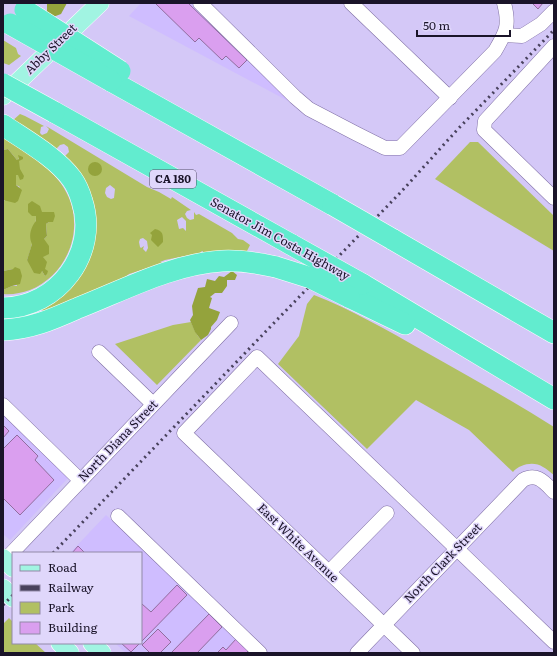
<svg xmlns="http://www.w3.org/2000/svg" width="557" height="656" font-family="Literata,serif">
	<style>
		.built { fill: #cfbdff }
		.green { fill: #b1c063; fill-rule: evenodd }
		.forest { fill: #94a33c }
		.building { fill: #da9fef; stroke: #916d9e }
		.lines { fill: none; stroke-linecap: round; stroke-linejoin: round }
		.minor-casing { stroke: #8070a6; stroke-width: 15 }
		.major-casing { stroke: #fff; stroke-width: 19 }
		.highway-casing { stroke: #fff; stroke-width: 22 }
		.minor { stroke: #fff; stroke-width: 14 }
		.major { stroke: #a1f4e2; stroke-width: 18 }
		.highway { stroke: #62eccf; stroke-width: 21 }
		.rail { stroke: #48415c; stroke-width: 3; stroke-dasharray: 2 4; stroke-linecap: butt }
		.highway-bridge-casing { stroke: #fff; stroke-width: 22; stroke-linecap: butt }
		.highway-bridge { stroke: #62eccf; stroke-width: 21 }
		.labels { text-anchor: middle; stroke-width: 3; stroke-linejoin: round; paint-order: stroke }
		.shield { fill: #e0d7fb; stroke: #554e68; stroke-width: 1 }
		.shield-label { font-size: 11px; font-weight: bold; fill: #1a1429 }
		.street-label { font-size: 12px; fill: #1a1429; stroke: #e0d7fb }
	</style>
	<rect width="100%" height="100%" fill="#d4c8f7"/>
	<g class="built">
		<polygon points="141,3 195,3 303,109 129,16"/>
		<polygon points="3,415 68,478 10,540 3,534"/>
		<polygon points="106,515 251,653 126,653 115,643 141,643 141,553 70,553"/>
	</g>
	<g class="green">
		<polygon points="3,40 16,48 18,54 21,56 9,65 3,63"/>
		<path d="M 20,114 L 25,116 L 44,126 L 41,127 L 40,133 L 42,135 L 47,133 L 49,129 L 46,126 L 147,187 L 159,192 L 171,199 L 172,197 L 191,210 L 187,211 L 185,214 L 187,218 L 190,220 L 194,219 L 194,212 L 196,215 L 199,214 L 232,233 L 238,239 L 243,240 L 250,245 L 246,253 L 202,253 L 203,251 L 202,251 L 200,253 L 165,260 L 160,262 L 163,263 L 129,274 L 121,280 L 46,311 L 43,311 L 41,309 L 96,225 L 93,214 L 11,122 ZM 64,144 L 68,147 L 69,152 L 65,156 L 58,154 L 57,148 L 60,145 ZM 110,185 L 115,189 L 114,198 L 111,199 L 107,197 L 105,193 L 106,188 ZM 182,217 L 186,221 L 186,231 L 183,228 L 179,229 L 177,220 ZM 143,238 L 147,241 L 148,248 L 146,252 L 143,249 L 144,246 L 141,248 L 140,247 L 139,242 L 140,239 Z"/>
		<path d="M 3,137 C 27,153 58,170 69,198 C 84,234 65,276 30,290 C 21,293 12,295 3,294 L 3,290 L 12,286 L 17,286 L 13,269 L 3,271 L 3,200 L 4,201 L 20,187 L 16,185 L 15,175 L 18,175 C 20,168 19,163 18,156 L 19,160 L 17,160 L 8,149 L 3,150 ZM 42,212 L 48,212 L 49,222 L 46,224 L 47,236 L 44,239 L 43,257 L 45,270 L 47,271 L 45,276 L 42,271 L 27,260 C 32,246 36,231 36,216 L 32,216 Z"/>
		<polygon points="470,142 478,142 554,216 554,251 435,179"/>
		<path d="M 314,295 C 352,310 387,330 422,350 C 467,375 511,400 554,427 L 554,475 C 551,473 547,469 543,467 C 534,461 520,464 513,472 L 469,430 L 416,400 L 367,449 L 278,364 L 299,336 L 307,304 Z"/>
		<path d="M 191,322 C 194,329 196,334 201,340 L 157,385 L 115,344 L 173,325 Z"/>
		<polygon points="9,618 13,622 13,643 35,643 46,653 3,653 3,624"/>
	</g>
	<g class="forest">
		<polygon points="47,3 67,3 61,14 53,17 47,14"/>
		<polygon points="8,149 17,160 19,159 18,155 23,157 23,159 19,161 20,169 24,176 23,179 20,180 18,175 16,175 16,185 22,190 18,201 15,203 3,200 3,150"/>
		<circle cx="95" cy="169" r="7"/>
		<path d="M 32,201 L 40,206 L 42,212 L 54,212 L 55,216 L 53,222 L 49,222 L 46,224 L 47,236 L 44,239 L 49,246 L 49,254 L 43,257 L 47,262 L 45,269 L 48,271 L 47,274 L 45,276 L 42,271 L 40,274 L 34,273 L 27,260 L 32,244 C 28,236 31,227 36,221 L 36,216 L 32,216 L 28,212 L 28,204 Z"/>
		<path d="M 155,229 C 163,231 163,234 163,242 L 158,247 L 151,240 L 152,235 L 150,233 Z"/>
		<polygon points="15,267 20,269 22,276 20,284 12,286 3,290 3,271 13,269"/>
		<polygon points="232,271 237,275 235,280 227,280 227,286 222,293 215,293 210,297 212,298 209,308 220,312 217,320 211,327 211,329 208,335 201,340 195,332 190,320 193,315 192,306 198,288 205,287 207,279 215,281 219,276 224,277"/>
	</g>
	<g class="building">
		<polygon points="155,3 188,3 247,60 239,68 226,56 222,60 199,38 195,42"/>
		<polygon points="532,3 543,3 538,9"/>
		<polygon points="3,425 9,431 3,438"/>
		<polygon points="17,435 38,456 35,460 54,480 20,515 3,498 3,449"/>
		<polygon points="78,546 85,553 72,553"/>
		<polygon points="177,585 187,595 141,642 141,605 142,604 151,612"/>
		<polygon points="209,614 222,627 197,653 171,653"/>
		<polygon points="158,629 171,642 160,653 150,653 142,645"/>
		<polygon points="236,639 248,651 246,653 219,653 218,652 223,647 226,650"/>
		<polygon points="121,643 140,643 131,652"/>
	</g>
	<g class="lines">
		<g class="minor-casing">
			<g id="minor">
				<path d="M 200,3 L 295,97 L 309,109 L 355,133 L 385,148 L 400,148 L 495,51 C 506,32 510,26 504,3"/>
				<polyline points="351,3 450,98"/>
				<polyline points="505,35 522,36 541,24 554,11"/>
				<polyline points="554,46 485,121 484,130 554,198"/>
				<polyline points="99,352 153,404"/>
				<polyline points="3,405 80,480"/>
				<polyline points="118,516 260,653"/>
				<polyline points="5,560 231,323"/>
				<polyline points="329,572 387,513"/>
				<path d="M 357,653 L 523,480 C 537,472 545,483 554,492"/>
				<polyline points="413,653 184,433 257,357 554,642"/>
			</g>
		</g>
		<g class="major-casing">
			<g id="major">
				<polyline points="3,96 100,3"/>
				<polyline points="3,558 13,568"/>
				<polyline points="3,588 13,598"/>
				<polyline points="60,643 70,653"/>
				<polyline points="92,643 102,653"/>
			</g>
		</g>
		<g class="highway-casing">
			<g id="highway">
				<polyline points="111,81 333,205"/>
				<polyline points="54,112 292,245"/>
				<path d="M 3,125 C 25,140 56,157 72,179 C 77,186 80,194 82,201 C 99,253 57,308 3,308"/>
				<polyline points="392,239 554,333"/>
				<polyline points="362,284 554,399"/>
				<polyline points="349,297 405,324"/>
				<path d="M 3,330 C 31,329 53,319 78,308 C 124,290 172,264 222,261 C 240,260 258,263 276,267"/>
			</g>
		</g>
		<use href="#minor" class="minor"/>
		<use href="#major" class="major"/>
		<use href="#highway" class="highway"/>
		<g class="rail">
			<polyline points="53,553 271,326 401,192 457,130 554,30"/>
			<polyline points="3,605 13,595"/>
		</g>
		<g class="highway-bridge-casing">
			<g id="highway-bridge">
				<polyline points="25,10 120,71"/>
				<polyline points="10,24 111,81"/>
				<polyline points="3,84 54,112"/>
				<polyline points="333,205 392,239"/>
				<polyline points="292,245 362,284"/>
				<polyline points="276,267 311,278 349,297"/>
			</g>
		</g>
		<use href="#highway-bridge" class="highway-bridge"/>
	</g>
	<g class="labels">
		<rect class="shield" x="150" y="170" width="46" height="18" rx="3"/>
		<g class="shield-label">
			<text x="173" y="183">CA 180</text>
		</g>
		<g class="street-label">
			<text transform="translate(51 49) rotate(-44)" y="4">Abby Street</text>
			<text transform="translate(280 239) rotate(29)" y="4">Senator Jim Costa Highway</text>
			<text transform="translate(118 441) rotate(-46)" y="4">North Diana Street</text>
			<text transform="translate(298 543) rotate(44)" y="4">East White Avenue</text>
			<text transform="translate(443 563) rotate(-46)" y="4">North Clark Street</text>
		</g>
	</g>
	<rect width="557" height="656" fill="none" stroke="#1a1429" stroke-width="8"/>
	<rect x="12" y="552" width="130" height="92" fill="#e0d7fb" stroke="#9189a7"/>
	<rect x="20" y="565" width="20" height="6" fill="#a1f4e2" stroke="#9189a7"/>
	<text x="48" y="572" font-size="12" fill="#1a1429">Road</text>
	<rect x="20" y="585" width="20" height="6" fill="#48415c" stroke="#9189a7"/>
	<text x="48" y="592" font-size="12" fill="#1a1429">Railway</text>
	<rect x="20" y="602" width="20" height="12" fill="#b1c063" stroke="#9189a7"/>
	<text x="48" y="612" font-size="12" fill="#1a1429">Park</text>
	<rect x="20" y="622" width="20" height="12" fill="#da9fef" stroke="#9189a7"/>
	<text x="48" y="632" font-size="12" fill="#1a1429">Building</text>
	<path d="M417 30v6h93v-6" fill="none" stroke="#1a1429" stroke-width="2"/>
	<text x="423" y="30" font-size="12" fill="#1a1429" stroke="#e0d7fb" stroke-width="3" paint-order="stroke">50 m</text>
</svg>
